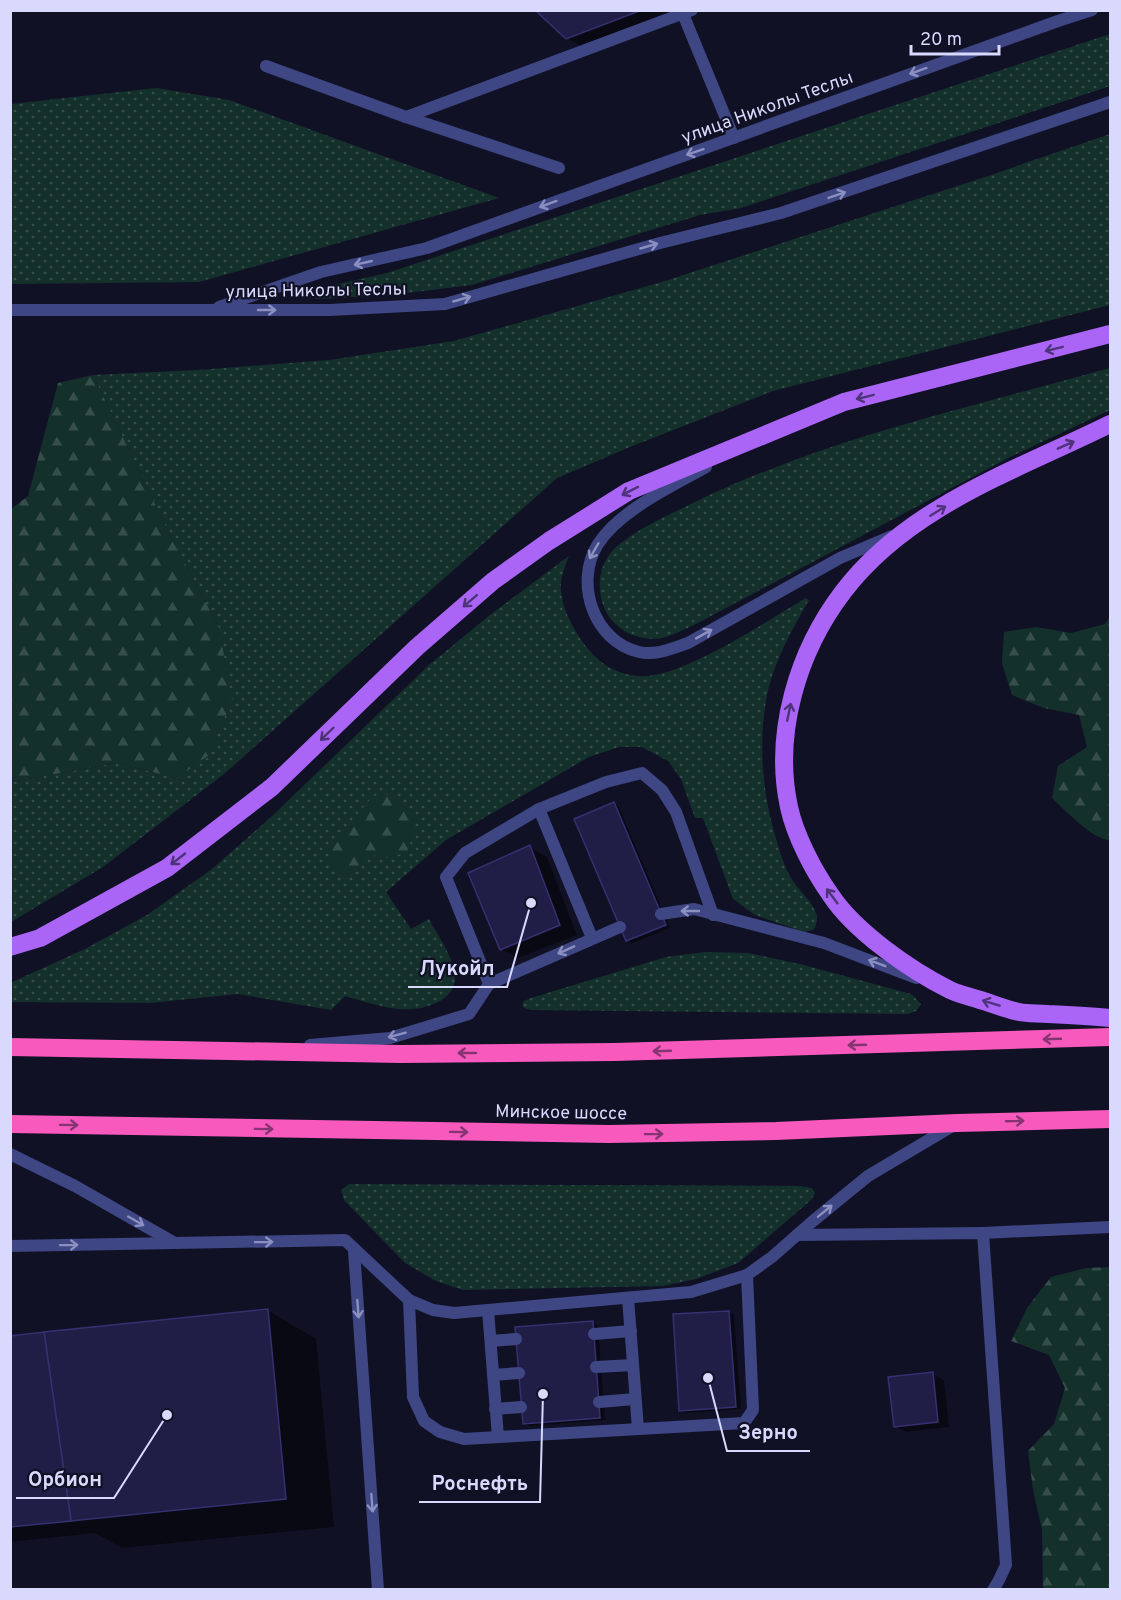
<svg xmlns="http://www.w3.org/2000/svg" width="1121" height="1600" font-family="Overpass,sans-serif">
	<style>
		.grass { fill: url(#grass-dots) }
		.forest { fill: url(#forest-firs) }
		.shadow { fill: #0007 }
		.building { fill: #201e46; stroke: #343171; stroke-width: 1.5 }
		.lines { fill: none; stroke-linecap: round; stroke-linejoin: round }
		.lane { stroke: #3e4683; stroke-width: 12 }
		.street { stroke: #3e4683; stroke-width: 12 }
		.primary { stroke: #aa65f7; stroke-width: 18 }
		.highway { stroke: #f759bc; stroke-width: 18 }
		.oneway { stroke: #8b90c0 }
		.oneway2 { stroke: #4e337a }
		.oneway3 { stroke: #843571 }
		.labels { text-anchor: middle; stroke-width: 4.5; stroke-linejoin: round; paint-order: stroke }
		.street-label { font-size: 18px; fill: #d8d9fd; stroke: #111126 }
		.leader { fill: none; stroke: #d8d9fd; stroke-width: 2 }
		.callout-dot { fill: #d8d9fd; stroke: #111126; stroke-width: 2 }
		.callout-label { font-size: 20px; text-anchor: middle; font-weight: bold; fill: #d8d9fd; stroke: #111126; stroke-width: 4.5; stroke-linejoin: round; paint-order: stroke }
	</style>
	<defs>
		<pattern id="grass-dots" width="8" height="8" patternUnits="userSpaceOnUse" patternTransform="scale(1.5)"><rect width="8" height="8" fill="#14302b"/><path d="M2 2h.1M6 6h.1" fill="none" stroke="#354d4b" stroke-width="1.8" stroke-linecap="round"/></pattern>
		<pattern id="forest-firs" width="22" height="20" patternUnits="userSpaceOnUse" patternTransform="scale(1.5)"><rect width="22" height="20" fill="#14302b"/><path d="M5 1l3.5 6h-7zM16 11l3.5 6h-7z" fill="#354d4b"/></pattern>
	</defs>
	<rect width="100%" height="100%" fill="#111126"/>
	<g class="grass">
		<polygon points="1110,34 1110,86 741,208 700,215 472,285 390,295 317,299 310,297 311,291 316,289 387,273"/>
		<polygon points="156,88 229,100 499,198 199,282 11,284 11,104"/>
		<polygon points="1110,134 1110,305 773,391 630,447 557,478 224,774 103,867 11,922 11,782 116,763 177,778 219,628 165,525 93,375 198,370 329,360 454,341 665,281 985,177"/>
		<path d="M 1110,368 L 1110,410 L 1010,457 L 696,624 C 685,629 674,635 662,638 C 634,643 606,625 601,597 C 597,579 602,560 616,547 C 638,528 669,515 695,502 C 826,438 971,407 1110,368 Z"/>
		<path d="M 569,556 C 566,564 562,573 561,582 C 559,603 571,625 582,641 C 596,661 613,674 638,676 C 680,680 768,620 806,598 L 809,600 C 791,631 772,665 766,701 C 758,747 763,797 777,842 C 781,856 786,872 795,884 C 802,893 812,902 816,913 C 819,920 816,925 813,930 L 804,932 L 755,915 L 733,899 L 703,818 L 695,818 L 681,779 L 668,761 L 642,747 L 619,747 L 589,757 L 446,840 L 386,892 L 411,929 L 429,919 C 438,936 455,959 455,979 C 455,989 448,996 440,1001 C 408,1018 377,1005 345,996 L 331,1010 L 238,994 L 149,1003 L 11,1002 L 10,983 L 85,949 L 147,915 L 212,869 L 270,818 L 429,665 L 490,615 Z"/>
		<polygon points="705,952 748,953 800,964 911,994 921,1004 916,1011 908,1014 533,1010 526,1009 522,1006 524,1001 531,998 666,957"/>
		<polygon points="349,1184 798,1186 812,1188 815,1193 811,1200 738,1263 696,1279 663,1286 463,1290 436,1281 405,1263 344,1200 341,1190"/>
	</g>
	<g class="forest">
		<polygon points="93,375 165,525 219,628 232,700 209,755 177,778 116,763 11,782 11,509 28,496 58,383"/>
		<path d="M 1110,616 L 1110,840 C 1094,841 1064,809 1052,798 L 1058,766 L 1087,747 L 1079,715 L 1044,708 L 1012,695 L 1002,663 L 1004,632 L 1036,627 L 1071,633 L 1105,624 Z"/>
		<path d="M 390,794 C 421,808 419,823 407,852 L 389,858 L 371,855 L 345,876 L 332,866 L 327,849 L 373,796 Z"/>
		<polygon points="1110,1267 1110,1589 1043,1589 1042,1530 1033,1490 1028,1451 1054,1424 1065,1388 1049,1355 1011,1341 1027,1308 1051,1277 1086,1268"/>
	</g>
	<g class="shadow">
		<polygon points="537,10 671,10 679,18 590,51 567,38"/>
		<polygon points="614,804 619,807 670,928 632,943 627,940"/>
		<polygon points="530,847 547,857 577,935 518,958 501,949"/>
		<polygon points="267,1310 316,1339 334,1527 122,1548 95,1533 10,1542 10,1337"/>
		<polygon points="729,1312 734,1315 741,1409 686,1413 681,1410"/>
		<polygon points="592,1323 598,1326 605,1420 529,1426 524,1423"/>
		<polygon points="933,1374 944,1380 949,1427 906,1432 895,1426"/>
	</g>
	<g class="building">
		<polygon points="535,10 642,10 566,39"/>
		<polygon points="614,802 666,925 626,941 574,819"/>
		<polygon points="530,845 560,925 500,950 468,873"/>
		<polygon points="268,1309 286,1499 71,1521 44,1332"/>
		<polygon points="729,1311 736,1407 679,1411 673,1314"/>
		<polygon points="593,1321 600,1418 523,1424 515,1327"/>
		<polygon points="44,1332 71,1521 10,1527 10,1336"/>
		<polygon points="933,1372 938,1422 894,1427 888,1377"/>
	</g>
	<g class="lines">
		<g class="lane">
			<polyline points="683,14 734,138"/>
			<polyline points="266,66 406,117 559,168"/>
			<polyline points="406,117 692,10"/>
			<polyline points="539,809 592,938"/>
			<polyline points="661,914 694,909 824,943 916,978"/>
			<polyline points="489,984 446,877 465,853 539,809 606,782 642,773 662,790 676,812 713,915"/>
			<polyline points="310,1045 390,1038 469,1014 489,984 620,927"/>
			<polyline points="10,1154 75,1186 173,1242"/>
			<polyline points="983,1233 1110,1227"/>
			<polyline points="797,1235 983,1233 1006,1565 999,1580 993,1590"/>
			<polyline points="10,1246 345,1240 409,1300 433,1310 454,1313 691,1292 747,1275 772,1257 813,1221 868,1176 954,1125"/>
			<polyline points="354,1251 378,1590"/>
			<polyline points="628,1298 638,1429"/>
			<polyline points="409,1300 413,1397 424,1421 440,1432 464,1439 744,1423 753,1410 747,1275"/>
			<polyline points="488,1310 498,1437"/>
			<polyline points="594,1334 631,1331"/>
			<polyline points="491,1341 516,1339"/>
			<polyline points="596,1367 633,1365"/>
			<polyline points="493,1375 519,1373"/>
			<polyline points="599,1402 635,1399"/>
			<polyline points="495,1409 521,1407"/>
		</g>
		<g class="street">
			<polyline points="219,307 321,272 427,248 1058,21 1092,10"/>
			<polyline points="10,310 330,310 445,304 660,243 781,213 1110,102"/>
			<path d="M 706,467 C 671,487 620,510 598,544 C 574,582 593,641 639,652 C 656,656 673,648 688,643 L 840,558 L 892,536"/>
		</g>
		<g class="primary">
			<path d="M 1110,424 C 1017,470 908,506 843,592 C 798,651 773,733 789,807 C 795,835 813,870 830,894 C 854,931 910,970 950,990 C 958,994 968,996 977,999 C 991,1003 1005,1009 1019,1012 C 1028,1014 1038,1013 1048,1014 C 1069,1015 1090,1016 1110,1018"/>
			<polyline points="10,947 40,938 167,868 272,787 417,647 493,581 549,541 629,491 844,402 1110,334"/>
		</g>
		<g class="highway">
			<polyline points="10,1047 401,1054 615,1052 1110,1037"/>
			<polyline points="10,1124 609,1134 776,1131 957,1123 1110,1119"/>
		</g>
	</g>
	<defs><path id="oneway-shaft" d="M-6 0H5M1.5-3L5.5 0L1.5 3" fill="none" stroke-width="1.6" stroke-linecap="round" stroke-linejoin="round" transform="scale(1.5)"/></defs>
	<g class="oneway">
		<use href="#oneway-shaft" transform="translate(918 71) rotate(160)"/>
		<use href="#oneway-shaft" transform="translate(695 152) rotate(161)"/>
		<use href="#oneway-shaft" transform="translate(837 195) rotate(-19)"/>
		<use href="#oneway-shaft" transform="translate(548 204) rotate(160)"/>
		<use href="#oneway-shaft" transform="translate(649 246) rotate(-16)"/>
		<use href="#oneway-shaft" transform="translate(363 263) rotate(167)"/>
		<use href="#oneway-shaft" transform="translate(462 299) rotate(-16)"/>
		<use href="#oneway-shaft" transform="translate(267 310)"/>
		<use href="#oneway-shaft" transform="translate(594 551) rotate(120)"/>
		<use href="#oneway-shaft" transform="translate(704 634) rotate(-29)"/>
		<use href="#oneway-shaft" transform="translate(690 911) rotate(180)"/>
		<use href="#oneway-shaft" transform="translate(566 950) rotate(156)"/>
		<use href="#oneway-shaft" transform="translate(877 963) rotate(-159)"/>
		<use href="#oneway-shaft" transform="translate(397 1035) rotate(165)"/>
		<use href="#oneway-shaft" transform="translate(825 1211) rotate(-39)"/>
		<use href="#oneway-shaft" transform="translate(136 1221) rotate(30)"/>
		<use href="#oneway-shaft" transform="translate(264 1242) rotate(-1)"/>
		<use href="#oneway-shaft" transform="translate(69 1245) rotate(-1)"/>
		<use href="#oneway-shaft" transform="translate(358 1309) rotate(86)"/>
		<use href="#oneway-shaft" transform="translate(372 1503) rotate(86)"/>
	</g>
	<g class="oneway2">
		<use href="#oneway-shaft" transform="translate(1054 349) rotate(166)"/>
		<use href="#oneway-shaft" transform="translate(865 397) rotate(166)"/>
		<use href="#oneway-shaft" transform="translate(1066 445) rotate(-24)"/>
		<use href="#oneway-shaft" transform="translate(630 491) rotate(153)"/>
		<use href="#oneway-shaft" transform="translate(938 511) rotate(-32)"/>
		<use href="#oneway-shaft" transform="translate(470 601) rotate(139)"/>
		<use href="#oneway-shaft" transform="translate(789 712) rotate(-78)"/>
		<use href="#oneway-shaft" transform="translate(327 734) rotate(136)"/>
		<use href="#oneway-shaft" transform="translate(178 859) rotate(142)"/>
		<use href="#oneway-shaft" transform="translate(832 896) rotate(-127)"/>
		<use href="#oneway-shaft" transform="translate(991 1003) rotate(-163)"/>
	</g>
	<g class="oneway3">
		<use href="#oneway-shaft" transform="translate(1052 1039) rotate(178)"/>
		<use href="#oneway-shaft" transform="translate(857 1045) rotate(178)"/>
		<use href="#oneway-shaft" transform="translate(662 1051) rotate(178)"/>
		<use href="#oneway-shaft" transform="translate(467 1053) rotate(180)"/>
		<use href="#oneway-shaft" transform="translate(1015 1121) rotate(-2)"/>
		<use href="#oneway-shaft" transform="translate(69 1125) rotate(1)"/>
		<use href="#oneway-shaft" transform="translate(264 1129) rotate(1)"/>
		<use href="#oneway-shaft" transform="translate(459 1132) rotate(1)"/>
		<use href="#oneway-shaft" transform="translate(654 1134) rotate(-1)"/>
	</g>
	<g class="labels">
		<g class="street-label">
			<text transform="translate(767 107) rotate(-20)" y="6">улица Николы Теслы</text>
			<text transform="translate(316 290) rotate(-1)" y="6">улица Николы Теслы</text>
			<text transform="translate(561 1112) rotate(1)" y="6">Минское шоссе</text>
		</g>
	</g>
	<path class="leader" d="M531 903L507 987H408M708 1378L727 1451H810M167 1415L114 1498H16M543 1394L540 1502H419"/>
	<g class="callout-dot">
		<circle cx="531" cy="903" r="6"/>
		<circle cx="708" cy="1378" r="6"/>
		<circle cx="167" cy="1415" r="6"/>
		<circle cx="543" cy="1394" r="6"/>
	</g>
	<g class="callout-label">
		<text x="457" y="975">Лукойл</text>
		<text x="768" y="1439">Зерно</text>
		<text x="65" y="1486">Орбион</text>
		<text x="480" y="1490">Роснефть</text>
	</g>
	<rect width="1121" height="1600" fill="none" stroke="#d8d9fd" stroke-width="24"/>
	<path d="M911 45v9h88v-9" fill="none" stroke="#d8d9fd" stroke-width="3"/>
	<text x="920" y="45" font-size="18" fill="#d8d9fd" stroke="#111126" stroke-width="4.5" paint-order="stroke">20 m</text>
</svg>
